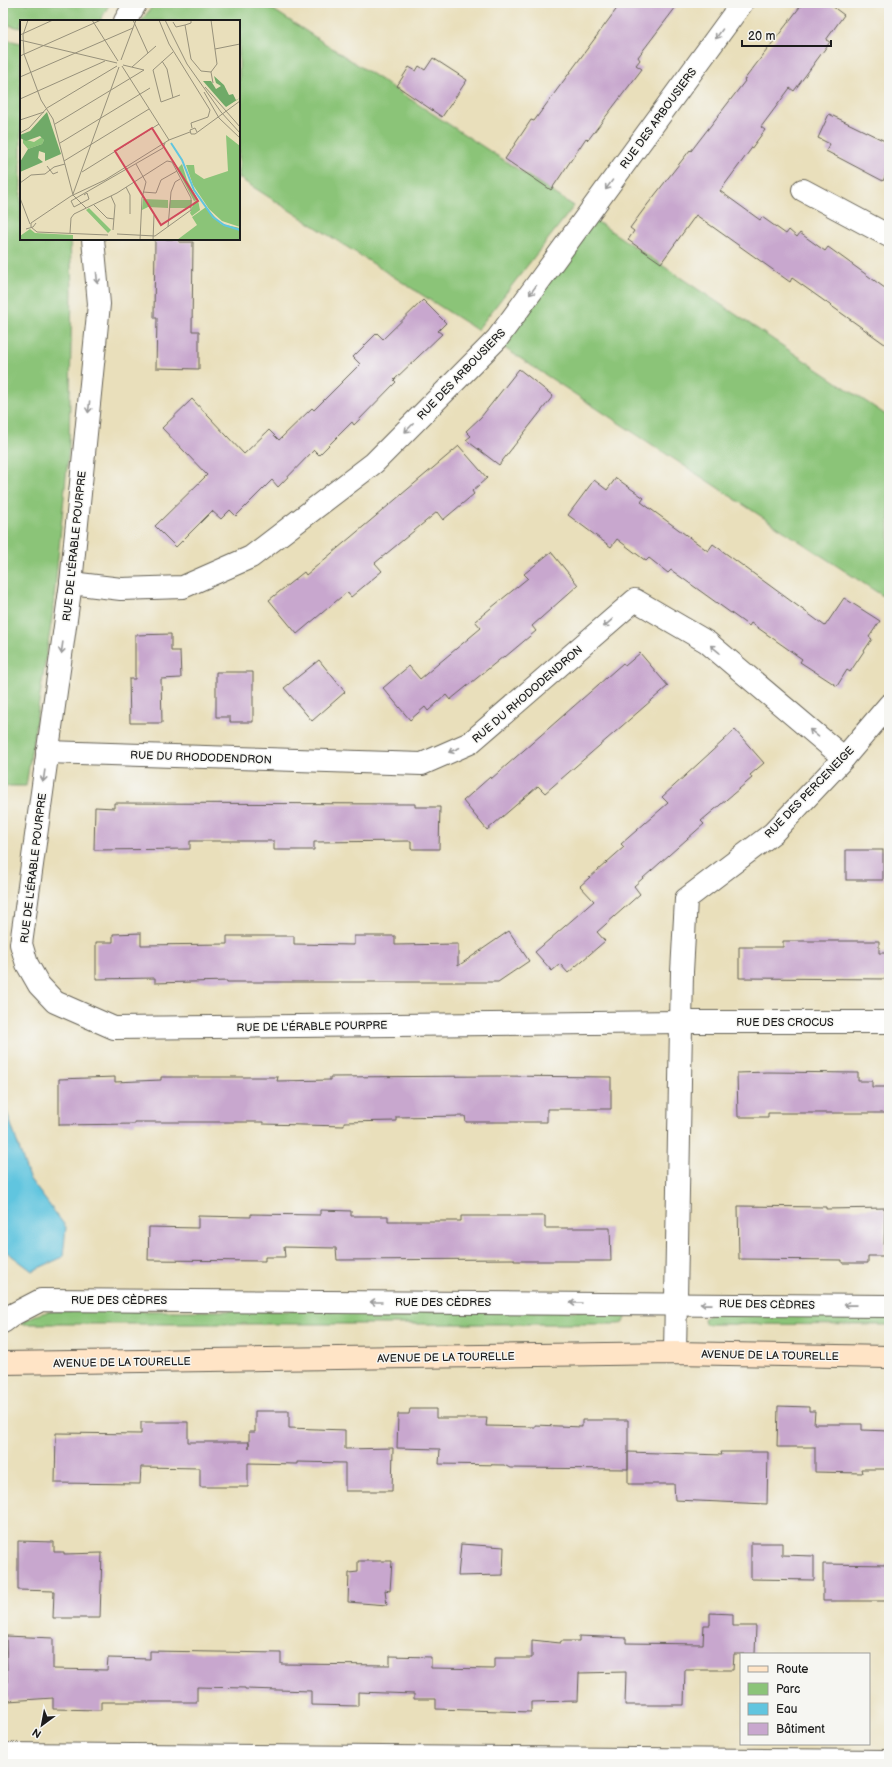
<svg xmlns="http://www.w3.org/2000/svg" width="892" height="1767" font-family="'Balsamiq Sans',sans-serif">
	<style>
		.green { fill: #8bc478; stroke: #54704a }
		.water { fill: #61c5df; stroke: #3e707e }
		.building { fill: #c8a7ce }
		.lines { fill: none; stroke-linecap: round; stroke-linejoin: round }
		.street-casing { stroke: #646054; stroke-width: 24 }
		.secondary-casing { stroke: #646054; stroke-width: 24 }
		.street { stroke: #fff; stroke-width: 22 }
		.secondary { stroke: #ffe4c6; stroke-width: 22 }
		.oneway { stroke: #999 }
		.labels { text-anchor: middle; stroke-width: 3; stroke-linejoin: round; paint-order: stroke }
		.street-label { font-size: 11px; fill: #1c1c1c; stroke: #f6f6f2 }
		.inset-river { fill: none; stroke: #61c5df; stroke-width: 2 }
		.inset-road { fill: none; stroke: #97917b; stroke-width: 1 }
		.view { fill: #d1495b; fill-opacity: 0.15; stroke: #d1495b; stroke-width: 2 }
		.inset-edge { fill: none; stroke: #1c1c1c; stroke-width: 2 }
	</style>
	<rect width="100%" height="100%" fill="#f6f6f2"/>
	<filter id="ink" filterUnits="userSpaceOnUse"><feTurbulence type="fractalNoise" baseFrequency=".025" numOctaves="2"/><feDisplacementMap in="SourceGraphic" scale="8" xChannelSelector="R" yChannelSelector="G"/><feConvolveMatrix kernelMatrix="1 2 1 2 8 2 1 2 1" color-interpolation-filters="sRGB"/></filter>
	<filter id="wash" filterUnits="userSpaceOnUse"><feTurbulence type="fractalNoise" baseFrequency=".012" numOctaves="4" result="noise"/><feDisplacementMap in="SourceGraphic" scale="16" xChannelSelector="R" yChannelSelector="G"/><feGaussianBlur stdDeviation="0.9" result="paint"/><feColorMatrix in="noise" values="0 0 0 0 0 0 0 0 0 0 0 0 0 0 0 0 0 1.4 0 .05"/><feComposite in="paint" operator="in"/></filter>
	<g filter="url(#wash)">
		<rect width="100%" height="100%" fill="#e9dfbb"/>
		<g class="green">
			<polygon points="6,3 110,3 100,21 21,21 21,28 3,24"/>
			<polygon points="155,3 263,3 574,206 477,330 239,178 239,21 141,21"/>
			<polygon points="3,39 21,43 21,239 70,239 72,290 69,447 52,618 26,786 3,786"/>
			<polygon points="593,219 889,417 889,600 503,347"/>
			<path d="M 53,1311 L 618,1311 L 624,1314 L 626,1318 L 624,1322 L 619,1324 L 20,1324 C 30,1316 41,1313 53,1311 Z"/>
			<polygon points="714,1312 889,1314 889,1325 705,1324 704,1318"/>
		</g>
		<polygon class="water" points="3,1100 29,1178 66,1227 63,1257 32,1271 3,1249"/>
		<g id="blocks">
			<g class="building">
				<polygon points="621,3 679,3 638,57 640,60 636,65 642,69 588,140 586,138 551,190 505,159 531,120 534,121"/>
				<polygon points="803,3 828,3 844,15 826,40 830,42 794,91 790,88 761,127 765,130 720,191 760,220 762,217 786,234 789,230 797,237 800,233 825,251 828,247 889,291 889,347 792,278 790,282 696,215 661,263 628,240 634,231 630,228 644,209 690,150 691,151 745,81 744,80"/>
				<polygon points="433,58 467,80 442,117 397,86 409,67 416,71 419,66 425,70"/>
				<polygon points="829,114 889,143 889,168 883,181 826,151 830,144 818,138"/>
				<polygon points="155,239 179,239 179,242 193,242 192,331 199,331 199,369 156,368 157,318 154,318"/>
				<polygon points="423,300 446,323 438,331 442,334 394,380 396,382 354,425 352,422 319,455 314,450 278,487 272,480 236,516 230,510 221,519 212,511 176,547 155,526 207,475 162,428 192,399 244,454 269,430 279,440 312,408 314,410 360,364 353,357 377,333 383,339"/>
				<polygon points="519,369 553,396 499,465 466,440 471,436 466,431 481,417"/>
				<polygon points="459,446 487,478 472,491 474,494 443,520 437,512 375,563 382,571 351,597 347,592 297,634 269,600 304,572 306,575"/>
				<polygon points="616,478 644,498 641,502 708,551 713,544 825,626 844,598 880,621 869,637 872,639 850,672 847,670 837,686 800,662 802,659 751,623 749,626 671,570 668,573 649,558 646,561 617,539 611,547 568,515 594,480 607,490"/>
				<polygon points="551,552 578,585 532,626 536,631 505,657 504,656 450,700 446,695 428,711 425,707 410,720 383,688 409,666 420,679 481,628 475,621 528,578 524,574"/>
				<polygon points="171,634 171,651 180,651 181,678 161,679 162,723 130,723 129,679 135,679 135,635"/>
				<polygon points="640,653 668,686 545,793 538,786 487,830 463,801 490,777 491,779 623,663 625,666"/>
				<polygon points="319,660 345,692 312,721 284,688"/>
				<polygon points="216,672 253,672 253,722 230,722 230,717 216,717"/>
				<polygon points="735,730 764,763 750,775 752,778 701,821 704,824 634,886 640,894 597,932 605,941 568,973 560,964 552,971 535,952 594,901 580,886 624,847 621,844 668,803 662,797"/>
				<polygon points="114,803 415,804 415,807 440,807 439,849 411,849 411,841 314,842 314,850 274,850 274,841 190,841 190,849 94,850 95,807 114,808"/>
				<rect x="846" y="850" width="37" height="30"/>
				<polygon points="509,931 529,961 498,982 227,982 227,981 155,983 155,978 96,979 96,942 113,942 113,934 141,933 141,945 227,944 227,936 294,936 294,944 354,945 354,936 395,936 395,945 458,944 458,966"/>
				<polygon points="783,941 879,941 879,953 889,953 889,979 739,978 739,947 783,947"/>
				<polygon points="768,1072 858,1073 858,1081 872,1081 872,1087 889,1087 889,1113 768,1113 768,1117 738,1117 737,1073"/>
				<polygon points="496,1076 611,1077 611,1109 547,1109 547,1122 466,1122 465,1116 396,1117 396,1121 344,1122 344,1126 263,1124 263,1122 135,1122 135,1124 59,1125 59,1079 115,1077 115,1082 161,1080 161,1077 278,1077 277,1081 330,1080 330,1077"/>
				<polygon points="738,1206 826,1207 826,1209 885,1208 884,1256 868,1256 868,1263 842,1263 842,1260 739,1259"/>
				<polygon points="320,1210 351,1211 351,1216 388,1216 388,1221 461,1221 461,1216 545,1216 545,1228 610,1228 611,1261 514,1261 514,1259 337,1260 336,1248 284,1247 285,1257 265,1257 265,1261 148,1260 149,1227 198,1228 198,1216 251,1217 251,1214 320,1215"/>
				<polygon points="778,1406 809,1407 809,1411 815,1411 814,1424 862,1424 862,1430 889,1431 889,1469 861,1469 862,1473 815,1472 815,1447 777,1447"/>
				<polygon points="410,1409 436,1409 436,1418 487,1418 486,1426 535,1427 535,1425 582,1427 582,1420 628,1420 628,1469 510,1468 504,1465 439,1464 440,1449 397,1448 398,1414 409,1414"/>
				<polygon points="255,1411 289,1411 289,1428 345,1430 345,1449 393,1448 392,1491 345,1491 345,1463 297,1462 297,1464 248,1463 248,1487 200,1487 200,1468 141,1467 140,1484 55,1483 56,1433 141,1434 141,1422 188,1422 188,1442 249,1442 249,1448 249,1432 255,1432"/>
				<polygon points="628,1452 722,1455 721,1452 768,1452 767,1504 675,1500 674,1484 628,1484"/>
				<polygon points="18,1541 54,1542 54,1552 64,1552 64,1554 102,1553 100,1618 53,1618 54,1591 18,1590"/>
				<polygon points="751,1543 782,1543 782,1555 814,1556 814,1580 751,1579"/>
				<polygon points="461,1544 504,1547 503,1575 458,1576"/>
				<polygon points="358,1561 392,1561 390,1591 385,1590 387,1605 348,1602 349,1573 358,1572"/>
				<polygon points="823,1564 889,1565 889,1601 823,1601"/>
				<polygon points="710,1613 733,1614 733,1626 756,1626 755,1654 734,1654 733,1670 685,1670 684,1705 625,1705 626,1672 579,1673 578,1701 531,1702 531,1712 436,1709 436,1699 414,1699 414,1694 358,1692 358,1706 311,1705 311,1691 245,1689 245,1688 197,1687 197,1702 101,1702 101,1710 53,1709 53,1698 8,1701 6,1636 53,1638 53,1669 107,1670 108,1658 150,1659 150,1651 281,1653 281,1664 390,1665 390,1656 431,1657 431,1668 494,1669 494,1658 532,1658 532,1640 560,1643 561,1641 579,1641 579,1636 626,1638 626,1643 703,1644 704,1625 710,1625"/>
			</g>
		</g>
	</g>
	<g filter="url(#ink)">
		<use href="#blocks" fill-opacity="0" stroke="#646054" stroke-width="1"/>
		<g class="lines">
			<g class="street-casing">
				<g id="street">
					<polyline points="125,21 136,3"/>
					<polyline points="803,190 889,236"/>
					<polyline points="93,239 99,304 71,583 21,944 27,964 39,985 55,1002 114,1028 681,1022 889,1022"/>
					<polyline points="71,583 121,589 183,587 251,557 374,463 497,339 742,3"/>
					<polyline points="47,752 422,764 470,743 635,600 707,642 844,758"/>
					<polyline points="3,1322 14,1314 41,1300 889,1306"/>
					<polyline points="675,1353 682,972 686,899 773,833 844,758 889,705"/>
					<polyline points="3,1754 889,1761"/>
				</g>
			</g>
			<g class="secondary-casing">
				<polyline id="secondary" points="3,1363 675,1353 889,1357"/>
			</g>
			<use href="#street" class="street"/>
			<use href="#secondary" class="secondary"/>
		</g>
		<defs><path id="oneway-shaft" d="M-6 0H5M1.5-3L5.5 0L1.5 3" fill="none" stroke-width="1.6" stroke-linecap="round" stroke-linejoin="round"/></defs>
		<g class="oneway">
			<use href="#oneway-shaft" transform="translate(719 34) rotate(126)"/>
			<use href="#oneway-shaft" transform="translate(609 185) rotate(126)"/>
			<use href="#oneway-shaft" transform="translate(97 278) rotate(85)"/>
			<use href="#oneway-shaft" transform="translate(533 290) rotate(126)"/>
			<use href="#oneway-shaft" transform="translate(89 407) rotate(96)"/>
			<use href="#oneway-shaft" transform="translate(409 428) rotate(135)"/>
			<use href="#oneway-shaft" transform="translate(608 623) rotate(139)"/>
			<use href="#oneway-shaft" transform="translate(62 648) rotate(98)"/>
			<use href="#oneway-shaft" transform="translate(715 649) rotate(-140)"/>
			<use href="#oneway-shaft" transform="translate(814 733) rotate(-140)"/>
			<use href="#oneway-shaft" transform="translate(454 750) rotate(157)"/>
			<use href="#oneway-shaft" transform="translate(44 776) rotate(98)"/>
			<use href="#oneway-shaft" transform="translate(376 1302) rotate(-180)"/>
			<use href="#oneway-shaft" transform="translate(576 1303) rotate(-180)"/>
			<use href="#oneway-shaft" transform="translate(706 1304) rotate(-179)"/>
			<use href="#oneway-shaft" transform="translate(850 1305) rotate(-179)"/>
		</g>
	</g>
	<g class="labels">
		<g class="street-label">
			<text transform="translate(658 118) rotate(-54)" y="4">RUE DES ARBOUSIERS</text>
			<text transform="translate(461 374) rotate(-46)" y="4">RUE DES ARBOUSIERS</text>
			<text transform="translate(74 546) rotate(-84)" y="4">RUE DE L'ÉRABLE POURPRE</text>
			<text transform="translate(527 694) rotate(-41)" y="4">RUE DU RHODODENDRON</text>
			<text transform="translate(201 757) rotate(2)" y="4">RUE DU RHODODENDRON</text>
			<text transform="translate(809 792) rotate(-46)" y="4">RUE DES PERCENEIGE</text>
			<text transform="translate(33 868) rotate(-83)" y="4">RUE DE L'ÉRABLE POURPRE</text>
			<text x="785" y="1026">RUE DES CROCUS</text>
			<text transform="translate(312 1026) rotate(-1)" y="4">RUE DE L'ÉRABLE POURPRE</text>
			<text x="119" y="1304">RUE DES CÈDRES</text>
			<text x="443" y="1306">RUE DES CÈDRES</text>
			<text transform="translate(767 1304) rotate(1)" y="4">RUE DES CÈDRES</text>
			<text transform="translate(770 1355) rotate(1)" y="4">AVENUE DE LA TOURELLE</text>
			<text transform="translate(446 1357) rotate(-1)" y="4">AVENUE DE LA TOURELLE</text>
			<text transform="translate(122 1362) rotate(-1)" y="4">AVENUE DE LA TOURELLE</text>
		</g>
	</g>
	<g transform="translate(20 20)">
		<rect width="220" height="220" fill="#e9dfbb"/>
		<path d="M 206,115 L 220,126 L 220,207 L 202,201 L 189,189 L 173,165 L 166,145 L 174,145 L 175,153 L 184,159 L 208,151 ZM 22,117 L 24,120 L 22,124 L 8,129 L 3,123 L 3,119 L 14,122 ZM 162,144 L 167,160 L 178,180 L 174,181 L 157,149 ZM 123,179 L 148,180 L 148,188 L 128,187 L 122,190 ZM 150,180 L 172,180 L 171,188 L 149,188 ZM 178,180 L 180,190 L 172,196 L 170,193 L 174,182 ZM 186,187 L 201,204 L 220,208 L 220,220 L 157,220 L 177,205 L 172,197 ZM 69,188 L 91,210 L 88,213 L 66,190 ZM 10,209 L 15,213 L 53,215 L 53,220 L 0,220 L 0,216 Z" fill="#8bc478"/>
		<path d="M 194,56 L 204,65 L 209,75 L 213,74 L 216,80 L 220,78 L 206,87 L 204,85 L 183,61 L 191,61 L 196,69 L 201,66 L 196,63 ZM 27,92 L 41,134 L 25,141 L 25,133 L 19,131 L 18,138 L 23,142 L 0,152 L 0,142 L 8,129 L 22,124 L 24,120 L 20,116 L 6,121 L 0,118 L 0,115 L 10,111 Z" fill="#70aa68"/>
		<path class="inset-river" d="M 151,123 L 162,140 L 174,170 L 193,197 L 204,205 L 220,210"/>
		<path class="inset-road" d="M 8,0 L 3,15 L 4,34 L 21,80 L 33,99 L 53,175 L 66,188M 72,0 L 98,41M 113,0 L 128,33M 139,0 L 149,24 L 190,90 L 188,97 L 171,103 L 172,108M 145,0 L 167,44 L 201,92 L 220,113M 171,0 L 171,3 L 165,5 L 171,39 L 181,51 L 191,52M 191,0 L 197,44 L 191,52 L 193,63M 153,2 L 156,7 L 165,5M 0,15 L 33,0M 0,20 L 97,43M 195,29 L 220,24M 153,32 L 133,50 L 141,82 L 160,75M 0,36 L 81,0M 101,40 L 116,0M 142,41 L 147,49 L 153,78M 103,45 L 124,50M 102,46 L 149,120M 112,47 L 136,26M 0,57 L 113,8M 185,67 L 220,107M 184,72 L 199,98 L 220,118M 0,79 L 85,41M 0,100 L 24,92M 35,104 L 124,50M 177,112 L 175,108 L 170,110 L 171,114 L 175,114 L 220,81M 0,113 L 9,108 L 27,88 L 97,46M 40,123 L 130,68M 44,141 L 129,89M 116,144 L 126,162 L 122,178 L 120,220M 27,146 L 33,154 L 38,152M 62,152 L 139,104M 0,163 L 11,155 L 25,154 L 34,147 L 45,144M 106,167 L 110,175 L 110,194M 123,172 L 136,173 L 141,160 L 157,151M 53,174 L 99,47M 64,175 L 67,173 L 69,179 L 54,187 L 51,181 L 143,128 L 145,123M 91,176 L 95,185 L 93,210M 0,178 L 10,204M 74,185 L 87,198 L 94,199M 11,207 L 17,212 L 88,215M 11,207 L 11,203 L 51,176 L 85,160 L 149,120 L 170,112M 148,207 L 151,172 L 155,162 L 160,159M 6,209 L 13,207 L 16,203M 50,213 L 51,198 L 54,194 L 97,173 L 147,141 L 152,142 L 171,178 L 171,190 L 135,216 L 97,214M 133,220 L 134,195"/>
		<path class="view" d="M 132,108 L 178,181 L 141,205 L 95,131 Z"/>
		<rect width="220" height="220" class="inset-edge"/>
	</g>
	<rect width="892" height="1767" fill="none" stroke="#f6f6f2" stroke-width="16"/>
	<rect x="740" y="1653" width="130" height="92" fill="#f6f6f2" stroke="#9f9f9c"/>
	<rect x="748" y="1666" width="20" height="6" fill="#ffe4c6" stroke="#9f9f9c"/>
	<text x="776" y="1673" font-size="12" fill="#1c1c1c">Route</text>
	<rect x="748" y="1683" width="20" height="12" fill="#8bc478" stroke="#9f9f9c"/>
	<text x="776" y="1693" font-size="12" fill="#1c1c1c">Parc</text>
	<rect x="748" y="1703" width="20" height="12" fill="#61c5df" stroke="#9f9f9c"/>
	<text x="776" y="1713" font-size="12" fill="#1c1c1c">Eau</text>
	<rect x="748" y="1723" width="20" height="12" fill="#c8a7ce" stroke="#9f9f9c"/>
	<text x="776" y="1733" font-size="12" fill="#1c1c1c">Bâtiment</text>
	<g transform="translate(42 1725) rotate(212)" stroke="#f6f6f2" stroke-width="3" paint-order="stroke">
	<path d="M0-3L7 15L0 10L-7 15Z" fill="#1c1c1c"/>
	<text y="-6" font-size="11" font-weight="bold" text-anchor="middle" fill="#1c1c1c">N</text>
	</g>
	<path d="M742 40v6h89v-6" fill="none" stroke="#1c1c1c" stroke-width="2"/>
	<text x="748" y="40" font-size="12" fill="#1c1c1c" stroke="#f6f6f2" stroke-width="3" paint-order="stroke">20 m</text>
</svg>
